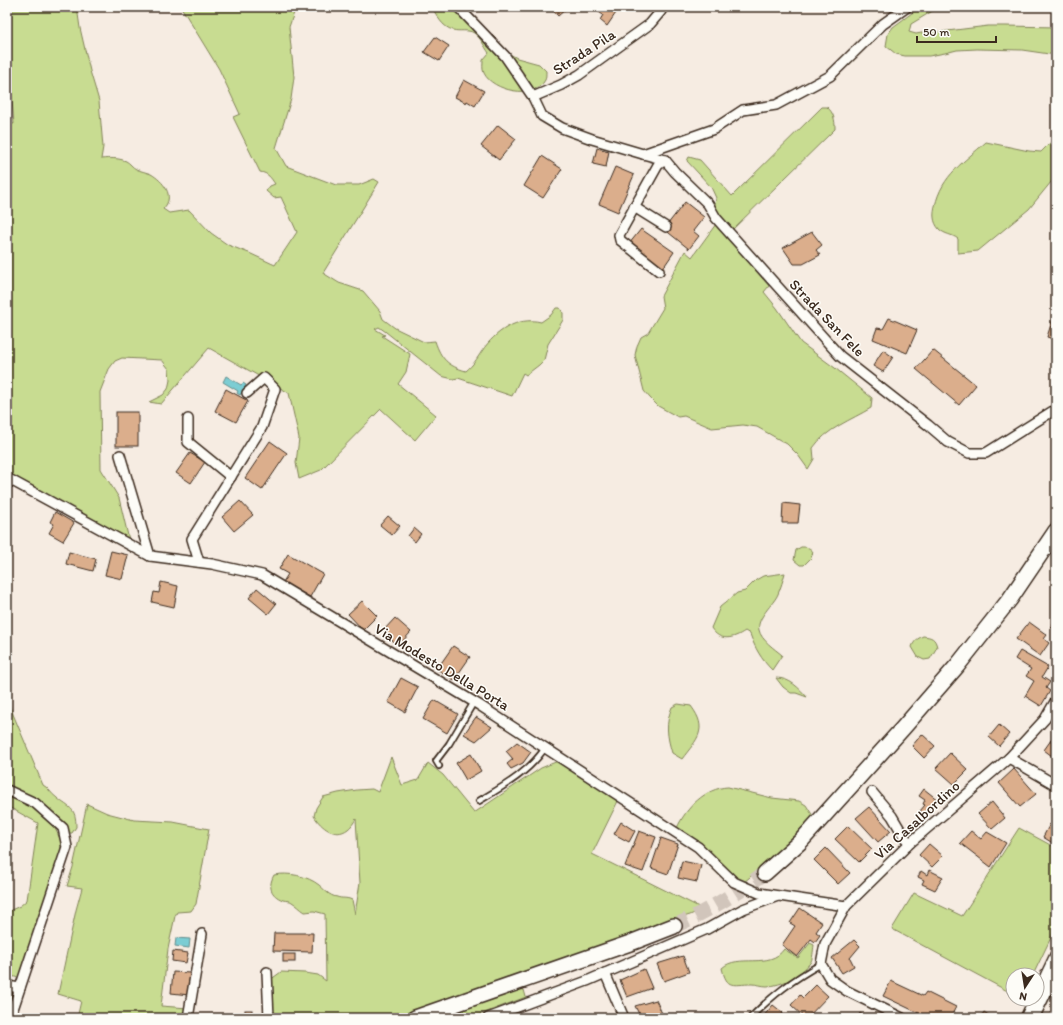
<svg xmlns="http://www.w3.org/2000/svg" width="1063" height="1025" font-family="Itim,sans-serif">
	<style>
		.green { fill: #c8dc91; stroke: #828358 }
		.water { fill: #7ccdd3; stroke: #628c8b }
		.building { fill: #dbae8c; stroke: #3b2a1e }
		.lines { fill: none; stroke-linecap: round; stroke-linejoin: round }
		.trunk-tunnel { stroke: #d1c5bb; stroke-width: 15; stroke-dasharray: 15 8; stroke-linecap: butt }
		.service-casing { stroke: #3b2a1e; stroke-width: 8 }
		.minor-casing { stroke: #3b2a1e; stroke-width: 12 }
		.trunk-casing { stroke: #3b2a1e; stroke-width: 18 }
		.service { stroke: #fdfcf7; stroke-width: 4.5 }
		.minor { stroke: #fdfcf7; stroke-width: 9 }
		.trunk { stroke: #fdfcf7; stroke-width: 15 }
		.labels { text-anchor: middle; stroke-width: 3; stroke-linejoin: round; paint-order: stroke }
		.street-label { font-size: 15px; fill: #3b2a1e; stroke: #fdfcf7 }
	</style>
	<rect width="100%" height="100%" fill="#f6ece2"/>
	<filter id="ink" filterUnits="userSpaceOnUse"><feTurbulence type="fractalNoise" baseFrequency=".025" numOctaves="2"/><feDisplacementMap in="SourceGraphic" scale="8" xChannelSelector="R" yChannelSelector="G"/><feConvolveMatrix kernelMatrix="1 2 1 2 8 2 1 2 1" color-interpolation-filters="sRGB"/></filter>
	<g filter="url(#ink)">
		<g class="green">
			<path d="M 7,7 L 77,7 L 80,28 L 90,71 L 99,101 L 103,147 L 101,159 C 110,158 118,158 126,161 C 130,163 132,167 136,169 C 140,171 146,172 151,174 C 163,181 176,196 163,209 L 169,213 L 189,210 L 211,233 L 228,245 L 249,253 L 275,265 L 297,232 L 281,197 L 274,198 L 266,191 L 270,186 L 275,184 C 271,178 268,173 260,172 L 233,117 L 240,114 L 219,69 L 181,7 L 296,7 L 289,27 L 294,77 L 291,99 L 276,148 L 286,166 L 336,185 L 359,185 L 374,179 L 379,182 L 323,273 L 339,283 L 363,291 L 380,311 L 383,319 L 395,328 L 424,342 L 435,341 C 441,359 448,366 466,371 C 474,364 476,360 482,351 C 495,332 517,316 541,322 L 551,315 L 556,308 L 560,308 L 563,313 L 563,320 L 548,344 L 544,360 L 539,365 L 526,375 L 523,373 L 512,396 L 458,378 L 453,379 L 441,376 L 386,332 L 379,327 L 375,329 L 385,335 L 382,336 L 410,354 L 406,372 L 398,384 L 436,415 L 415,440 L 381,409 L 321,470 L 299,479 L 296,463 L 299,438 L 289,393 L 209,348 L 161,404 L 149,402 L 163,395 L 168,389 L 170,380 L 169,369 L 162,360 L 122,358 L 115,361 L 109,369 L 100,392 L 101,469 L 119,498 L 129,540 L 7,475 L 7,122 L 14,124 L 7,41 Z"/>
			<path d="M 432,7 L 456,7 L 506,52 L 517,58 L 539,64 L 546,71 C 546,74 546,78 545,80 C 535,100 492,91 484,73 C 482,69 483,64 483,60 L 489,53 C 484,46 481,38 474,33 C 468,29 459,32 453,30 C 442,27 437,16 432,7 Z"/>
			<polygon points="920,7 939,7 911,24 909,32 916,34 927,32 939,32 988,26 1006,26 1056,27 1056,55 1022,50 977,49 957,50 945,53 929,56 905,56 896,54 886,46 888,34 893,27"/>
			<path d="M 822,107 L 827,107 C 834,113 835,120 835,129 L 731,231 L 714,213 L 716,198 L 711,187 L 687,161 L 689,157 L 700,160 L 732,196 Z"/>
			<path d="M 1056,137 L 1056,176 L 1029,209 L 978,251 L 958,253 L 958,239 C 952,234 945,235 939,229 C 933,222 933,214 935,206 C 942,175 964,162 986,142 L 1029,151 L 1041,152 Z"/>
			<path d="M 716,224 L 769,286 L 764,292 L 777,308 L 801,343 L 835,368 L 872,398 L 871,408 C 851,420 826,429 813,448 L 814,459 L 808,469 L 798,455 L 787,444 L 757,427 L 743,425 L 712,428 L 684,416 L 678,417 L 658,406 L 650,398 L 644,391 L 635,355 L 637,346 L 641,337 L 648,333 L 663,308 L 661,296 L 685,251 L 692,257 Z"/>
			<path d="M 801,547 C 806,547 810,547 813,552 L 811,558 L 804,565 L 800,565 L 794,560 L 796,550 Z"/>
			<path d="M 785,573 C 783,580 781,587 778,594 C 774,604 756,618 759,630 C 761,640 775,649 782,655 L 772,670 C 761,659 755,648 750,634 L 745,631 C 733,639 720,642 711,628 L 720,607 L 730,599 L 737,593 L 745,591 L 756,580 L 763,576 Z"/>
			<path d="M 923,636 C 932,637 935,638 937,647 L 930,659 L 924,660 L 918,657 L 912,647 C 914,641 917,639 923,636 Z"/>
			<path d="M 776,678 C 790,678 799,688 807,697 L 796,693 L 791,693 L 783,687 Z"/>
			<path d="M 7,700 L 43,785 C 49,788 51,794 57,798 C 70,809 76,807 76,827 L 72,833 L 65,833 L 63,826 L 7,788 Z"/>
			<path d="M 678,704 L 691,706 C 709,730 697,739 682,759 L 672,753 C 667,736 665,724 672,707 Z"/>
			<path d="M 391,757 L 402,785 L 418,780 L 428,763 L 443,775 L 474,813 L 541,768 L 558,761 L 618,801 L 592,854 L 703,909 L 690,915 L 660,924 L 396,1018 L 272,1018 L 270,980 L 281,972 L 305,973 L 318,975 L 326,981 L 325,914 L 314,911 L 305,912 C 300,909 297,905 292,902 C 290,900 286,901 283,900 C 270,895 268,886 274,875 C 288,872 308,876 319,885 C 324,889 329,896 337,897 C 342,899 346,897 352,900 L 355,914 L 360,883 L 356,819 C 354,822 351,827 348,829 C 335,839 321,827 314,816 L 316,808 L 323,797 L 338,793 L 357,790 L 372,789 L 378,792 Z"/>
			<path d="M 728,787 L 772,798 L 799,801 L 806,805 L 813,816 L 770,860 L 743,883 L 738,881 L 696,841 L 677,828 C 686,808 705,788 728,787 Z"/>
			<polygon points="7,793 38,808 53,824 61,841 61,855 19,978 11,976 7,971 7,917 11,910 20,906 27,900 38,823 7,806"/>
			<polygon points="87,804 107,813 134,820 173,822 209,829 196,904 191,911 177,912 175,916 168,949 161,1006 188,1008 186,1018 77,1018 81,1001 58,994 76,910 82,888 67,886 73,867"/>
			<polygon points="1019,828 1056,848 1056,927 1033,975 1013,975 1013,994 892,929 914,893 962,916"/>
			<path d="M 810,943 L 814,945 C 813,951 813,959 810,963 C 801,975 782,986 767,986 C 762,986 757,984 752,984 C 733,984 727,990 722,968 C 738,953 770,970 784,949 L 798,958 Z"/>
			<polygon points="520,989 524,990 526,997 471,1018 434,1018"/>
			<polygon points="7,992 15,994 7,1018"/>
		</g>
		<g class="water">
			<polygon points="226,376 241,385 243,383 246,385 240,395 237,393 238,391 223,382"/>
			<polygon points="176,938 190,939 189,948 175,946"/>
		</g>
		<g class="building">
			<polygon points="550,7 564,7 566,9 558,16"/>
			<polygon points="598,7 620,7 607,26 600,20 603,15 596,10"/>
			<polygon points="435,37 449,46 439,61 424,52"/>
			<polygon points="464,80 484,91 475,106 467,101 466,103 455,97"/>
			<polygon points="498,125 516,139 499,160 481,146"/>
			<polygon points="597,148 609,151 606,167 593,164"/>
			<polygon points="542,156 562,169 543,198 524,186"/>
			<polygon points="615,167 634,175 618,212 599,204"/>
			<polygon points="685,202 704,217 693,231 699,236 689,249 664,229"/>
			<polygon points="641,229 674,252 663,268 629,244"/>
			<polygon points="812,232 822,245 816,250 820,255 803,264 794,264 783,248"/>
			<polygon points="889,318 917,330 907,353 873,339 877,328 883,329"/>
			<polygon points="1053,318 1056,319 1056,340 1047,337"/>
			<polygon points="883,350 893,357 883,372 873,366"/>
			<polygon points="933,350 976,385 959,405 916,369"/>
			<polygon points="226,389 248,401 236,422 215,411"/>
			<rect x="116" y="412" width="22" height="34"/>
			<polygon points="270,441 287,453 262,490 245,478"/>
			<polygon points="190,453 205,462 191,483 176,473"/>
			<polygon points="240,501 253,515 234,531 222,517"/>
			<polygon points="783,503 800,505 798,523 782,523"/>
			<polygon points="55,512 74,523 63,541 49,533 54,524 50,522"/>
			<polygon points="388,516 400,526 392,535 380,525"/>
			<polygon points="414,528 421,534 415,542 408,536"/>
			<polygon points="111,551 128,555 122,579 105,575"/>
			<polygon points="69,552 96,559 93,571 66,564"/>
			<polygon points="288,554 323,574 310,597 283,582 288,574 279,569"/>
			<polygon points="161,582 178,586 174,607 152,602 154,592 159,593"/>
			<polygon points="257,588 276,604 268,614 249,598"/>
			<polygon points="362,601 377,616 363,630 348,614"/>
			<polygon points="395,618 411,632 398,646 383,631"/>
			<polygon points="1056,619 1056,630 1051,627"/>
			<polygon points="1029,622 1047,635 1044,639 1049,643 1040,656 1016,639"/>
			<polygon points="453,646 470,657 454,680 437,669"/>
			<polygon points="1020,651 1048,667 1042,677 1050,682 1046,688 1050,691 1041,706 1025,696 1034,681 1026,676 1031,669 1015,659"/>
			<polygon points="401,678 418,687 405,712 388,702"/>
			<polygon points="434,700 458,714 447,733 423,719"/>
			<polygon points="476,717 492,727 476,741 464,734"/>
			<polygon points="999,725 1009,734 999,746 989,737"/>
			<polygon points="1056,733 1056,759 1044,750"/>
			<polygon points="922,734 935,746 924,758 912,746"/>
			<polygon points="517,742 531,752 523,763 511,769 507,764 513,759 506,751"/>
			<polygon points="950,753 968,770 954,784 936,768"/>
			<polygon points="471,754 481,771 466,780 456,763"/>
			<polygon points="1014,769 1036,794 1020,807 999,783"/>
			<polygon points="924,789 938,800 926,815 920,811 925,805 923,804 925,800 919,796"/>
			<polygon points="992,802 1005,818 992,829 978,814"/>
			<polygon points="869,807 891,831 878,842 856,818"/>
			<polygon points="621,822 635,831 629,842 614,834"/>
			<polygon points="1050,824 1056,826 1056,848 1051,842 1043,837"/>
			<polygon points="848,826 872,849 859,862 835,839"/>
			<polygon points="639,831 656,837 643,872 625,866"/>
			<polygon points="971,831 981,839 987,832 1006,843 991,867 960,843"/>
			<polygon points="661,838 678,844 668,874 651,868"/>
			<polygon points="929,844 943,856 932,867 919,855"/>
			<polygon points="826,848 850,873 838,884 814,860"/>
			<polygon points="682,861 701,865 697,882 678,878"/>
			<polygon points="929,870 943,877 935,890 922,884 924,880 918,877 921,871 927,875"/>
			<polygon points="800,908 822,923 816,932 820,935 815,942 811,939 797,957 782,945 795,926 790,923"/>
			<polygon points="274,933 313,933 312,952 273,951"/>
			<polygon points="854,940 860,946 850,958 854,966 842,973 832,958"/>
			<polygon points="173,951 188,953 186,963 172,961"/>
			<rect x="283" y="954" width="12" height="8"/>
			<polygon points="683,956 689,972 664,981 657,964"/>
			<polygon points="644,969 652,988 627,997 620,980"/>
			<polygon points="173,972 190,973 189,995 171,993"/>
			<polygon points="891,981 923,996 926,992 956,1007 950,1018 939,1018 932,1015 930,1018 929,1018 883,996"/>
			<polygon points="816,985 828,996 807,1018 805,1018 791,1005 800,995 803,998"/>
			<polygon points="656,1000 664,1018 641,1018 635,1006"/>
			<polygon points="773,1005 783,1013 780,1018 762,1018"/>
			<rect x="245" y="1010" width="7" height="8"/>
			<polygon points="984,1012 993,1018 980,1018"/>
			<polygon points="860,1013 868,1018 857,1018"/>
		</g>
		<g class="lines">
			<path class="trunk-tunnel" d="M 674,926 C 707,912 736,893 765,873"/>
			<g class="service-casing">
				<g id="service">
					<polyline points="439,766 436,761 449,744 474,702"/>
					<path d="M 479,801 C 504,786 529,772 545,748"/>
					<path d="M 750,1018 C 773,995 792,980 821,964"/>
				</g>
			</g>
			<g class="minor-casing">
				<g id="minor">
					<polyline points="458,7 505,56 533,97 542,116 562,128 592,139 643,154 714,129 743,110 776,105 830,76 883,24 907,7"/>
					<polyline points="533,97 561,85 579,75 650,24 661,11 661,7"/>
					<polyline points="643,154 665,160 675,172 708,204 716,218 840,356 928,425 948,442 969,453 986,453 1056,409"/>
					<polyline points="634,207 666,227"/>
					<polyline points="659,271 620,240 619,235 658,165 665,160"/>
					<polyline points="188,419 188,442 231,477"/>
					<polyline points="120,455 150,556"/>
					<polyline points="7,478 150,556 212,564 262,575 479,705 624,799 698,847 734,882 759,893 846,906"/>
					<polyline points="199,562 192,539 262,427 275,389 264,378 247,393"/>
					<polyline points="1009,758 1045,719 1056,700"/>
					<polyline points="7,790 35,803 63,828 67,847 20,988"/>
					<polyline points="872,792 892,816 905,838 910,843"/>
					<polyline points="267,972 269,1018"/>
					<polyline points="605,973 624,1018"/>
					<polyline points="7,986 20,988 10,1018"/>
					<polyline points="1037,993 1056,953"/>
					<polyline points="188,1018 202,934"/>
					<polyline points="488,1018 587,981 707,929 743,909 778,896"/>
					<polyline points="902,1018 847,991 830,979 821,964 825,944 846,906 910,843 1009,758 1056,785"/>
					<polyline points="1025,1018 1034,999"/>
					<polyline points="1034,1018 1056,973"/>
				</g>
			</g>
			<g class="trunk-casing">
				<g id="trunk">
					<polyline points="765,873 801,841 903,728 957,666 1010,599 1056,531"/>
					<polyline points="415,1018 633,942 674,926"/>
				</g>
			</g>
			<use href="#service" class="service"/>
			<use href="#minor" class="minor"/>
			<use href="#trunk" class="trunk"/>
		</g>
	</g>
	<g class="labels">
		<g class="street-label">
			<text transform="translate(584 52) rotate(-33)" y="5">Strada Pila</text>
			<text transform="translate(827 318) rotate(46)" y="5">Strada San Fele</text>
			<text transform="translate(442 667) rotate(31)" y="5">Via Modesto Della Porta</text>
			<text transform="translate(917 820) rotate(-42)" y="5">Via Casalbordino</text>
		</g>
	</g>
	<rect width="1063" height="1025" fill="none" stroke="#fdfcf7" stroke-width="24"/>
	<rect x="12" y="12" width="1039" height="1001" fill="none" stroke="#3b2a1e" stroke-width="1.5" filter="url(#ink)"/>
	<g transform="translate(1025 987) rotate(192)"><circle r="19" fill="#fdfcf7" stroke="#afa8a0"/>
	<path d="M0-3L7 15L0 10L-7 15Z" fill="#3b2a1e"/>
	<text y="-6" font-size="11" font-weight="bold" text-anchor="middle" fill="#3b2a1e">N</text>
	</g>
	<path d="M917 36v6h79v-6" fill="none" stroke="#3b2a1e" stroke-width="2"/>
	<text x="923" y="36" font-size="12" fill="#3b2a1e" stroke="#fdfcf7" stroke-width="3" paint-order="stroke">50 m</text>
</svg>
